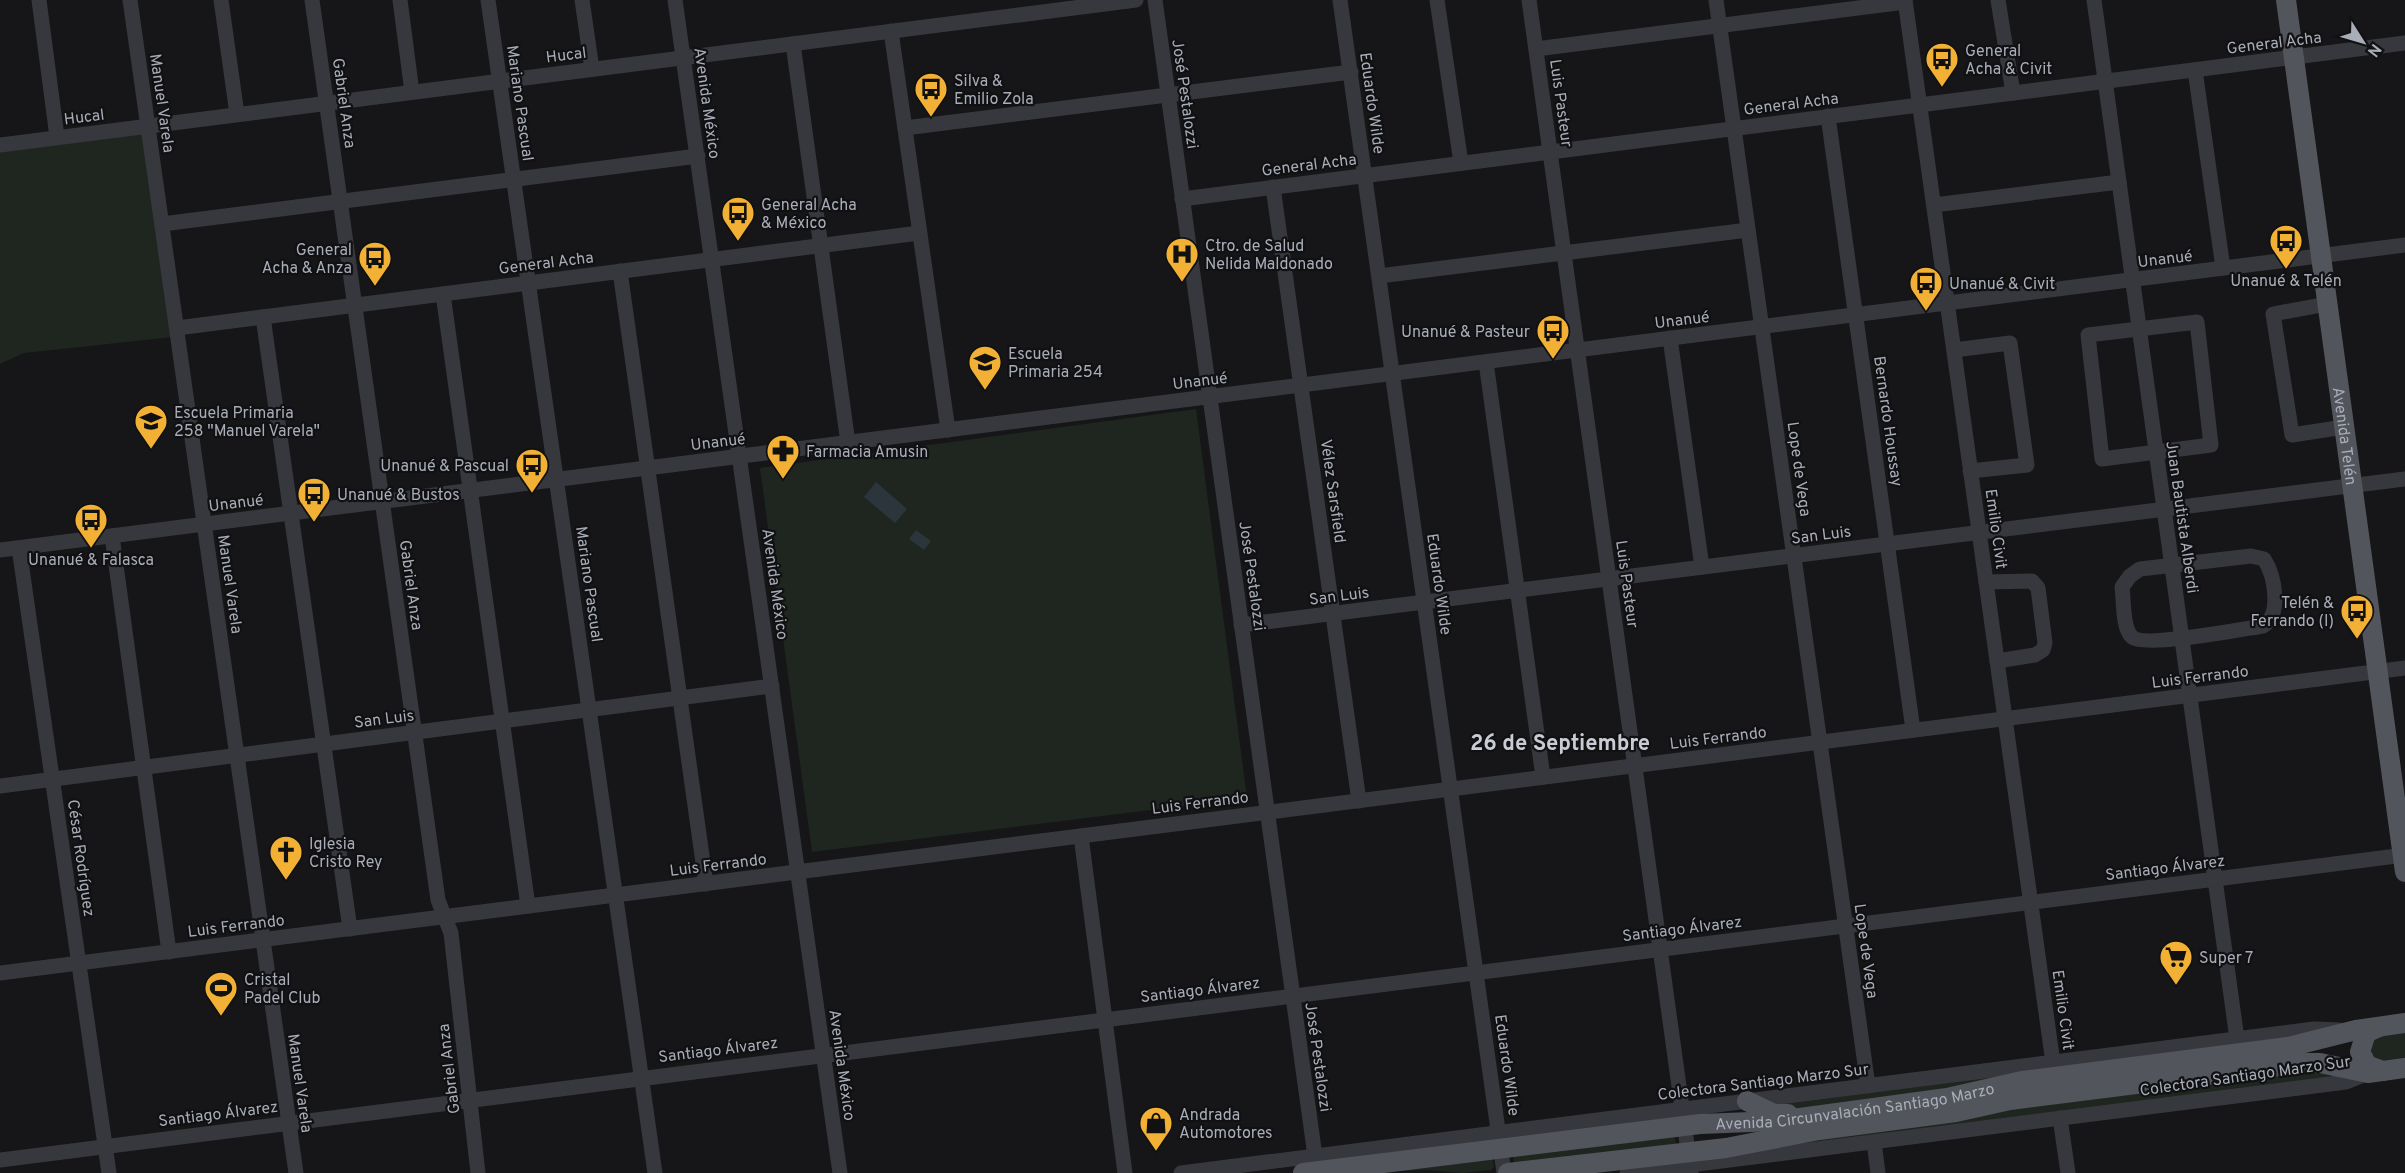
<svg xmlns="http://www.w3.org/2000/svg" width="2405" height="1173" font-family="Overpass,sans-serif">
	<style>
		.green { fill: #1e261f }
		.water { fill: #2c353c }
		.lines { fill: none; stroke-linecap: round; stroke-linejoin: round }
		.minor { stroke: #37383d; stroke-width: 15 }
		.major { stroke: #53555c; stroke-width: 20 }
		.labels { text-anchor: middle; stroke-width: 4.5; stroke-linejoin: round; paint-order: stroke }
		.street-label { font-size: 16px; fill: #a8adb8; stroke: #111113 }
		.poi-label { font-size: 16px; fill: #a8adb8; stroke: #111113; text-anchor: start }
		.district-label { font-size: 22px; font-weight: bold; fill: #c9ccd4; stroke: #111113 }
	</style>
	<rect width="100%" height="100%" fill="#161618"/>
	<g class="green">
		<polygon points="145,127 173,337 24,353 0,364 0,146"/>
		<polygon points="1196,409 1247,798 812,852 760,468"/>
		<path d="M 2405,1032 L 2405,1059 C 2392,1060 2377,1065 2370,1052 L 2372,1040 L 2380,1035 Z"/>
		<polygon points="2315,1033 1937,1094 1781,1110 1766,1103"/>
		<polygon points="2298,1068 2346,1076 1728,1154 1798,1139"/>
		<polygon points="1675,1135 1676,1145 1514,1165 1513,1153"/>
		<polygon points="1492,1156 1494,1167 1491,1170 1463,1173 1427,1170 1344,1173"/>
	</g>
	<g class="water">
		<polygon points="876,482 907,509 895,523 864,497"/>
		<polygon points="916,530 931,541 924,550 909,539"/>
	</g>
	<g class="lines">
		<g class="minor">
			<polyline points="39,0 57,137"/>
			<polyline points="130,0 296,1173"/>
			<polyline points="221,0 237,114"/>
			<polyline points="312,0 438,900 451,933 478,1173"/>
			<polyline points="400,0 412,92"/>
			<polyline points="488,0 655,1173"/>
			<polyline points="582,0 592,69"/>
			<polyline points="675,0 840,1173"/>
			<polyline points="1155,0 1315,1156"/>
			<polyline points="1340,0 1504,1173"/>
			<polyline points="1437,0 1461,163"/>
			<polyline points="1529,0 1691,1173"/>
			<polyline points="1716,0 1868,1086"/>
			<polyline points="1905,0 2053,1063"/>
			<polyline points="1998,0 2013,93"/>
			<polyline points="2094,0 2237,1039"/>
			<polyline points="891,31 948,430"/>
			<polyline points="793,44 848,443"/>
			<polyline points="1536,49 1905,2"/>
			<polyline points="2195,70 2223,268"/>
			<polyline points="1828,116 1913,730"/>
			<polyline points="905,128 1351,72"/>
			<polyline points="0,145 1136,0"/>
			<polyline points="1273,187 1359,801"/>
			<polyline points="1182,199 2405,43"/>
			<polyline points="1934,205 2119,182"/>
			<polyline points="162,224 698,156"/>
			<polyline points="620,271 706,884"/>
			<polyline points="1379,276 1748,230"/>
			<polyline points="443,294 528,906"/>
			<polyline points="2327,304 2273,314 2292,435 2344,427"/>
			<polyline points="263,317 350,929"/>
			<polygon points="2197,322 2211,445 2102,459 2088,335"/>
			<polyline points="177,328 919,233"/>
			<polyline points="1670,338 1702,567"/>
			<polyline points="1954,350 2010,343 2027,465 1970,471"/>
			<polyline points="1486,362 1543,777"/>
			<polyline points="112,536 169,952"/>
			<polyline points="19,548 109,1173"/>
			<polyline points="0,550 2405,245"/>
			<path d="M 2251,556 L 2264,559 C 2275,576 2282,615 2263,626 C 2243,629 2144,648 2132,637 C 2122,628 2124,600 2122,587 L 2130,576 L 2140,569 Z"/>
			<polyline points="1986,582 2032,581 2038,588 2045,643 2043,650 2035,655 1997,661"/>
			<polyline points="1241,625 2405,479"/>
			<polyline points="0,786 772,686"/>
			<polyline points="1081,836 1125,1173"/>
			<polyline points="0,973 2405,668"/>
			<polyline points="2060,1118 2068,1173"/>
			<polyline points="1874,1142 1878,1173"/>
			<polyline points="0,1160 2405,855"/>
			<polyline points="1181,1173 2314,1029 2340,1030"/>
			<polyline points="1627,1173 2346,1082 2368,1073"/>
		</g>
		<g class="major">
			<path id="s1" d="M 2286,0 L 2405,872"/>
			<polyline points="2379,1027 2366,1033 2360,1052 2367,1065 2383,1071"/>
			<polyline points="1747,1101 1774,1114 1788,1114"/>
			<path id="s2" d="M 1303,1173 L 1700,1124 L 1776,1121 L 1859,1110 L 1947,1098 L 2022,1081 L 2288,1047 L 2356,1030 L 2405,1023"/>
			<polyline points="1508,1173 1726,1148 1819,1130 1956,1112 2010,1100 2303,1063 2320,1063 2368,1073 2405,1068"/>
		</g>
	</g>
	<defs>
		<g id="bus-pin" transform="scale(1.725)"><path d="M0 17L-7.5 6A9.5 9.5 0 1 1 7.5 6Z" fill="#f2b134" stroke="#111113"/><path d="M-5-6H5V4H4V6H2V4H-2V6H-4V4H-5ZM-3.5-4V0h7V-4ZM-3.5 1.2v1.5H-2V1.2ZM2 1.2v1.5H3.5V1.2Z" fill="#111"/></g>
		<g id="hospital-pin" transform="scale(1.725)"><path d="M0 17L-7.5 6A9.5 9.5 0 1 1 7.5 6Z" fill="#f2b134" stroke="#111113"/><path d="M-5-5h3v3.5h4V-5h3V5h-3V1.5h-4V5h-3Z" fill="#111"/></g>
		<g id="school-pin" transform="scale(1.725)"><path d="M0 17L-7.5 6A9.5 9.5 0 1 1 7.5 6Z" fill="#f2b134" stroke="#111113"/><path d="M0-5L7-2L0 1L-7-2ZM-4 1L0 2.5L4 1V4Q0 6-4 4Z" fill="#111"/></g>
		<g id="pharmacy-pin" transform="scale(1.725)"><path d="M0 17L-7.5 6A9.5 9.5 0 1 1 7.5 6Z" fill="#f2b134" stroke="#111113"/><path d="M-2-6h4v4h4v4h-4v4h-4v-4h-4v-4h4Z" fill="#111"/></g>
		<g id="church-pin" transform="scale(1.725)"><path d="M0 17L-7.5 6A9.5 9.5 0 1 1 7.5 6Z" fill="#f2b134" stroke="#111113"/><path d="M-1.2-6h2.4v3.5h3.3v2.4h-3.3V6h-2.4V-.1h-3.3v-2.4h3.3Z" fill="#111"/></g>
		<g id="supermarket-pin" transform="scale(1.725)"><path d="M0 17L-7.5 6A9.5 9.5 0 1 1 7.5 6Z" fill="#f2b134" stroke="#111113"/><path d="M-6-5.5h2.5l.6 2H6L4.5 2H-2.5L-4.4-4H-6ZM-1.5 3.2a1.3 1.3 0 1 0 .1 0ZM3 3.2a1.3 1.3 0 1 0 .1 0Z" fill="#111"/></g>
		<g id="stadium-pin" transform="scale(1.725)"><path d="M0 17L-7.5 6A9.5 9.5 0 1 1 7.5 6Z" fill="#f2b134" stroke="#111113"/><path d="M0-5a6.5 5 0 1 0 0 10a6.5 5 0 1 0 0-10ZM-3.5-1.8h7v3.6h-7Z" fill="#111"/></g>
		<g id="shop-pin" transform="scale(1.725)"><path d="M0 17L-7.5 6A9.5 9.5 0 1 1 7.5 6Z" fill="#f2b134" stroke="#111113"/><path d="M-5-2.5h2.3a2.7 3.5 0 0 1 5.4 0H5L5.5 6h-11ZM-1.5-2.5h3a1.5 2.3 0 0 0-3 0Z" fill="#111"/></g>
	</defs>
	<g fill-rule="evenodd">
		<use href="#bus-pin" x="1942" y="59"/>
		<use href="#bus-pin" x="931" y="89"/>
		<use href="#bus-pin" x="738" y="213"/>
		<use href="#bus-pin" x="2286" y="241"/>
		<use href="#hospital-pin" x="1182" y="254"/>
		<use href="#bus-pin" x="375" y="258"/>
		<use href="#bus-pin" x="1926" y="283"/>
		<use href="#bus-pin" x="1553" y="331"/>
		<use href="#school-pin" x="985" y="362"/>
		<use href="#school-pin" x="151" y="421"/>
		<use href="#pharmacy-pin" x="783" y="451"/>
		<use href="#bus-pin" x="532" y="465"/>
		<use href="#bus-pin" x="314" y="494"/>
		<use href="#bus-pin" x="91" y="520"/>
		<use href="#bus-pin" x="2357" y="611"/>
		<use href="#church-pin" x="286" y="852"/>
		<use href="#supermarket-pin" x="2176" y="957"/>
		<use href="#stadium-pin" x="221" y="988"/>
		<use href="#shop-pin" x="1156" y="1123"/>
	</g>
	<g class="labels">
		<g class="street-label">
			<text transform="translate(2274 42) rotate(-7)" y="6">General Acha</text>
			<text transform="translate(566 54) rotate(-7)" y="6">Hucal</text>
			<text transform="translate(1186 94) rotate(82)" y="6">José Pestalozzi</text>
			<text transform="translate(163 103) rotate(82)" y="6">Manuel Varela</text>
			<text transform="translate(345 103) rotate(82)" y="6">Gabriel Anza</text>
			<text transform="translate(521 103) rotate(82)" y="6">Mariano Pascual</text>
			<text transform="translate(708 103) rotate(82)" y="6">Avenida México</text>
			<text transform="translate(1373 103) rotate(82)" y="6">Eduardo Wilde</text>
			<text transform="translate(1562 103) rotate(82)" y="6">Luis Pasteur</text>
			<text transform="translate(1791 103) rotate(-7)" y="6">General Acha</text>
			<text transform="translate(84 116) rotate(-7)" y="6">Hucal</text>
			<text transform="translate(1309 164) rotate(-7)" y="6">General Acha</text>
			<text transform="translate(2165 258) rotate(-7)" y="6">Unanué</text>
			<text transform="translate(546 262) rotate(-7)" y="6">General Acha</text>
			<text transform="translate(1682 319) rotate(-7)" y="6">Unanué</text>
			<text transform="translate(1200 380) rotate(-7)" y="6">Unanué</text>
			<text transform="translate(1889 421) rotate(82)" y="6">Bernardo Houssay</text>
			<text dy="6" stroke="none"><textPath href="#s1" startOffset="440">Avenida Telén</textPath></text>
			<text transform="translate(718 441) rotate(-7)" y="6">Unanué</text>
			<text transform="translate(1800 469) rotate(82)" y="6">Lope de Vega</text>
			<text transform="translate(1334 491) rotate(82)" y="6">Vélez Sarsfield</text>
			<text transform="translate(236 502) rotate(-7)" y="6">Unanué</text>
			<text transform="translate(2183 517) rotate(82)" y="6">Juan Bautista Alberdi</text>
			<text transform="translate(1997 529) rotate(82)" y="6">Emilio Civit</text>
			<text transform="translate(1821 534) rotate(-7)" y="6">San Luis</text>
			<text transform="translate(1253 576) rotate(82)" y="6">José Pestalozzi</text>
			<text transform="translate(231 584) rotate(82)" y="6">Manuel Varela</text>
			<text transform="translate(590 584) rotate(82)" y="6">Mariano Pascual</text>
			<text transform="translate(776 584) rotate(82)" y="6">Avenida México</text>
			<text transform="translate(1440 584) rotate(82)" y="6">Eduardo Wilde</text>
			<text transform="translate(1628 584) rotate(82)" y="6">Luis Pasteur</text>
			<text transform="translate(412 585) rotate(82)" y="6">Gabriel Anza</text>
			<text transform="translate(1339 595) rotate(-7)" y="6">San Luis</text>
			<text transform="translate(2200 676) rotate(-7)" y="6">Luis Ferrando</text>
			<text transform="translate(384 718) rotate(-7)" y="6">San Luis</text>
			<text transform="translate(1718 737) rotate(-7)" y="6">Luis Ferrando</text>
			<text transform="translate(1200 802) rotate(-7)" y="6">Luis Ferrando</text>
			<text transform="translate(82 858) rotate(82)" y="6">César Rodríguez</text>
			<text transform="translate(718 864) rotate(-7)" y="6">Luis Ferrando</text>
			<text transform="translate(2165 867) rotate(-7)" y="6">Santiago Álvarez</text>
			<text transform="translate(236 925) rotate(-7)" y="6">Luis Ferrando</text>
			<text transform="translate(1682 928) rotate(-7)" y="6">Santiago Álvarez</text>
			<text transform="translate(1867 951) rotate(82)" y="6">Lope de Vega</text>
			<text transform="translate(1200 989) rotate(-7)" y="6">Santiago Álvarez</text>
			<text transform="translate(2064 1010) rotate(82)" y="6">Emilio Civit</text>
			<text transform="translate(718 1049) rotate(-7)" y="6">Santiago Álvarez</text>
			<text transform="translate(1319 1057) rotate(82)" y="6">José Pestalozzi</text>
			<text transform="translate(843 1065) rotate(82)" y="6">Avenida México</text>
			<text transform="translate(1508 1065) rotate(82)" y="6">Eduardo Wilde</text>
			<text transform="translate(448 1069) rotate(-97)" y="6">Gabriel Anza</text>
			<text transform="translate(2245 1075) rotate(-8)" y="6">Colectora Santiago Marzo Sur</text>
			<text transform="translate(1763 1081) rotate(-7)" y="6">Colectora Santiago Marzo Sur</text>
			<text transform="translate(301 1083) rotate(82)" y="6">Manuel Varela</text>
			<text dy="6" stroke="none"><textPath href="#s2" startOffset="556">Avenida Circunvalación Santiago Marzo</textPath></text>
			<text transform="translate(218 1113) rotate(-7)" y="6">Santiago Álvarez</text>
		</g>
		<g class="poi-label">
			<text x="1965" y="56">General<tspan x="1965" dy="18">Acha &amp; Civit</tspan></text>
			<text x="954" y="86">Silva &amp;<tspan x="954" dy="18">Emilio Zola</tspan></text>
			<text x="761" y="210">General Acha<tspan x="761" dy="18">&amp; México</tspan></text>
			<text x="1205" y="251">Ctro. de Salud<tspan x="1205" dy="18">Nelida Maldonado</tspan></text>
			<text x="352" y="255" text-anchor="end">General<tspan x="352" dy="18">Acha &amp; Anza</tspan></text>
			<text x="2286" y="286" text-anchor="middle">Unanué &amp; Telén</text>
			<text x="1949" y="289">Unanué &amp; Civit</text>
			<text x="1530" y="337" text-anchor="end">Unanué &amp; Pasteur</text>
			<text x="1008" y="359">Escuela<tspan x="1008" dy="18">Primaria 254</tspan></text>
			<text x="174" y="418">Escuela Primaria<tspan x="174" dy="18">258 "Manuel Varela"</tspan></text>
			<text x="806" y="457">Farmacia Amusin</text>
			<text x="509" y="471" text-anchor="end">Unanué &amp; Pascual</text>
			<text x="337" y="500">Unanué &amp; Bustos</text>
			<text x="91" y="565" text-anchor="middle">Unanué &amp; Falasca</text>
			<text x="2334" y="608" text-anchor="end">Telén &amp;<tspan x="2334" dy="18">Ferrando (I)</tspan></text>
			<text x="309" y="849">Iglesia<tspan x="309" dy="18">Cristo Rey</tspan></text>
			<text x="2199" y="963">Super 7</text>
			<text x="244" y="985">Cristal<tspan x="244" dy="18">Padel Club</tspan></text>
			<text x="1179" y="1120">Andrada<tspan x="1179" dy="18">Automotores</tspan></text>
		</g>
		<g class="district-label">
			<text x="1560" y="750">26 de Septiembre</text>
		</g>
	</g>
	<g transform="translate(2363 42) rotate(127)" stroke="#111113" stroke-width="4.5" paint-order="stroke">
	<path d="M0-4.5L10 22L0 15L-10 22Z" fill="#a8adb8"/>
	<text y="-9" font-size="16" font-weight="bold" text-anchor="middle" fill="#a8adb8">N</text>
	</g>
</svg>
